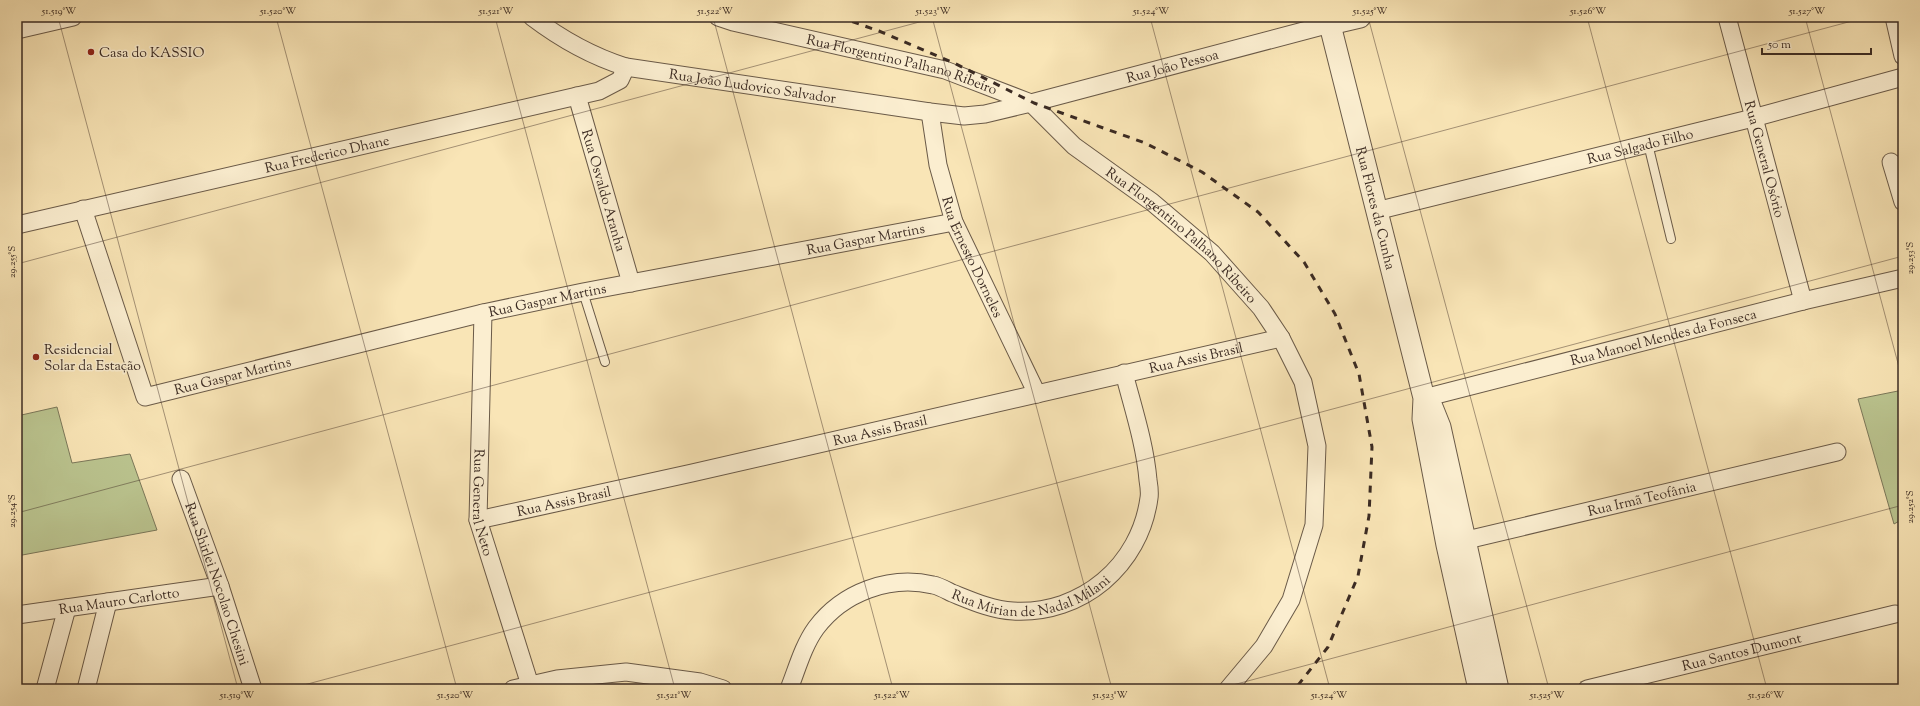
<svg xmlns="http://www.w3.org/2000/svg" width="1920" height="706" font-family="'Sorts Mill Goudy',serif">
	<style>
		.green { fill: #bbc590; stroke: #7b785a }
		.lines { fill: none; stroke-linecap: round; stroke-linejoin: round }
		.service-casing { stroke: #6a5a48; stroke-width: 10 }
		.minor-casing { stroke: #6a5a48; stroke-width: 19 }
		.tertiary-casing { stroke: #6a5a48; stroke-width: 23 }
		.service { stroke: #fbeed0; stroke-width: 8 }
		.minor { stroke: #fbeed0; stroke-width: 17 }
		.tertiary { stroke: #fbeed0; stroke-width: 21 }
		.rail { stroke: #3b2b23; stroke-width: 3; stroke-dasharray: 7 7; stroke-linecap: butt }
		.ticks { fill: none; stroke: #3b2b23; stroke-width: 1; stroke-opacity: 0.45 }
		.poi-dot { fill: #8f2418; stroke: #fbeed0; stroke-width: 1.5 }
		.labels { text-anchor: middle; stroke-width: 3; stroke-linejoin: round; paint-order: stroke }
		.poi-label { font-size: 14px; fill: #3b2b23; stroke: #fbeed0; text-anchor: start }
		.street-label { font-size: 14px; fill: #3b2b23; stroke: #fbeed0 }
		.neatline { fill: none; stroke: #3b2b23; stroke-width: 1.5 }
		.ticks-label { font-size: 10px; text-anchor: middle; fill: #3b2b23 }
	</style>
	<rect width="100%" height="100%" fill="#f9e5b6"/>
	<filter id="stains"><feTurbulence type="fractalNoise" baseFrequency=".005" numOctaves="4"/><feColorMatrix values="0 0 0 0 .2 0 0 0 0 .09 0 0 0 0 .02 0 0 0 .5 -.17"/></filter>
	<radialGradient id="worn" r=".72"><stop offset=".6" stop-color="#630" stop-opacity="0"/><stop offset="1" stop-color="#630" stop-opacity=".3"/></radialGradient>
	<g class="green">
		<polygon points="1903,390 1903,519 1894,524 1858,399"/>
		<polygon points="57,407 72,463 130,454 157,530 17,556 17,416"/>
	</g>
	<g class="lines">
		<g class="service-casing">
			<g id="service">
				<polyline points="1648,144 1671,239"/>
				<polyline points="583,292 605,362"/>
			</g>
		</g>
		<g class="minor-casing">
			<g id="minor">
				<path id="s1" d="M 532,17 C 561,39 591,56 626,67 L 930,112 L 964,116 L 985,114 L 1031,103 L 1330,24"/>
				<path id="s2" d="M 718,17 L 733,22 L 945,70 L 1031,103 L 1074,146 L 1152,202 L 1212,253 L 1261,308 L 1281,338 L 1303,382 L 1317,446 L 1314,525 L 1291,600 L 1264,646 L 1228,689"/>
				<path id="s3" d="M 1727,17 L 1803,301"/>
				<polyline points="1894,17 1903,56"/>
				<polyline points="17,30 73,17"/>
				<path id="s4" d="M 577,96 L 631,283"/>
				<path id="s5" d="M 930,112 L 938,165 L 954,222 L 1037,394"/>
				<polyline points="1891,162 1903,202"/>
				<path id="s6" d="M 83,209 L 145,397 L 483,313 L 583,292 L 954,222"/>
				<path id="s7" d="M 1376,211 L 1753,118 L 1903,77"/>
				<path id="s8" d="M 17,225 L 599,91 L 620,80 L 626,67"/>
				<path id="s9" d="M 483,313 L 478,520 L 530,685"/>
				<path id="s10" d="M 1424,398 L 1803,301 L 1903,278"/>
				<path id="s11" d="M 181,479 L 220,586 L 253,689"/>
				<path id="s12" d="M 478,520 L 692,473 L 1281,338"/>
				<path id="s13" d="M 1454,543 L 1837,452"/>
				<path id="s14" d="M 17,615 L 220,586"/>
				<polyline points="45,689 67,608"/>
				<polyline points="86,689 108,602"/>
				<polyline points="513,689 557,679 626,672 700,682 723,689"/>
				<path id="s15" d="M 789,689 C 797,669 803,646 816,628 C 843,592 890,575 933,585 C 939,586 946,590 952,593 C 972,601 992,610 1013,611 C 1082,615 1140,565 1149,498 C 1150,492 1149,486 1148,480 C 1145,444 1133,408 1124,373"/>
				<path id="s16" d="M 1587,689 L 1895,614"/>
			</g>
		</g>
		<g class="tertiary-casing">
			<g id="tertiary">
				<path id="s17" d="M 1328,17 L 1424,398 L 1423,419 L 1447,545 L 1479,689"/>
				<polyline points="1330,24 1360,17"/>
				<polyline points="1425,399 1432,407 1440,427 1498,689"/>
			</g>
		</g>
		<use href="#service" class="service"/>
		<use href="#minor" class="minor"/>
		<use href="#tertiary" class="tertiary"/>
		<polyline class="rail" points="839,17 879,31 954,63 1034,103 1145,143 1202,172 1258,212 1304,262 1335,314 1359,374 1372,447 1369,516 1358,576 1328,647 1295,689"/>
	</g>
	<path class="ticks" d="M 58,17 L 238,689M 276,17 L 457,689M 495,17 L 675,689M 713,17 L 893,689M 932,17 L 1112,689M 1150,17 L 1330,689M 1368,17 L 1549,689M 1587,17 L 1767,689M 1805,17 L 1903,382M 17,264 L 938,17M 17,513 L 1867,17M 17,679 L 20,689M 289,689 L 1903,256M 1218,689 L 1903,505"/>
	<g class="poi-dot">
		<circle cx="91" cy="52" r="4"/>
		<circle cx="36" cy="357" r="4"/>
	</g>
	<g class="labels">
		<g class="poi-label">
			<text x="99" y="57">Casa do KASSIO</text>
			<text x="44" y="354">Residencial<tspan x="44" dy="16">Solar da Estação</tspan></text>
		</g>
		<g class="street-label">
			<text dy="5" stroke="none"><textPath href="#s2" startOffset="190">Rua Florgentino Palhano Ribeiro</textPath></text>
			<text dy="5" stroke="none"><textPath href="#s1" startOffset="663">Rua João Pessoa</textPath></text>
			<text dy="5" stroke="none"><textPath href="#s1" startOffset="235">Rua João Ludovico Salvador</textPath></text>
			<text dy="5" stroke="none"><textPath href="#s7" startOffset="272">Rua Salgado Filho</textPath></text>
			<text dy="5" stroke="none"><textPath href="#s8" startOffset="318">Rua Frederico Dhane</textPath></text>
			<text dy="5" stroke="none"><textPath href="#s3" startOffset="147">Rua General Osório</textPath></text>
			<text dy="5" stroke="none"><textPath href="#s4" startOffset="98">Rua Osvaldo Aranha</textPath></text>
			<text dy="5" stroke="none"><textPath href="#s17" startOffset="197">Rua Flores da Cunha</textPath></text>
			<text dy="5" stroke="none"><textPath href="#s2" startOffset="526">Rua Florgentino Palhano Ribeiro</textPath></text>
			<text dy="5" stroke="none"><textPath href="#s6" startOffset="936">Rua Gaspar Martins</textPath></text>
			<text dy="5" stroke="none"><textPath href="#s5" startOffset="152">Rua Ernesto Dorneles</textPath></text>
			<text dy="5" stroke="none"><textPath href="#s6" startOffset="612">Rua Gaspar Martins</textPath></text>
			<text dy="5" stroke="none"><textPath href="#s10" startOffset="247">Rua Manoel Mendes da Fonseca</textPath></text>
			<text dy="5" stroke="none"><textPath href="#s12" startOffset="736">Rua Assis Brasil</textPath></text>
			<text dy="5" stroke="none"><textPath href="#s6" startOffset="288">Rua Gaspar Martins</textPath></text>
			<text dy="5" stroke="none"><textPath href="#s12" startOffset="412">Rua Assis Brasil</textPath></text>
			<text dy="5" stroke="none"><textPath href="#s13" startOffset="193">Rua Irmã Teofânia</textPath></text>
			<text dy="5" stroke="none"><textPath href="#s12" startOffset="88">Rua Assis Brasil</textPath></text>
			<text dy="5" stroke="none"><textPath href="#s9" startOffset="190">Rua General Neto</textPath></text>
			<text dy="5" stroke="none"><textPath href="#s15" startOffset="303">Rua Mirian de Nadal Milani</textPath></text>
			<text dy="5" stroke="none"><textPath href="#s11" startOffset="111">Rua Shirlei Nocolao Chesini</textPath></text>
			<text dy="5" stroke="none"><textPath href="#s14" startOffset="103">Rua Mauro Carlotto</textPath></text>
			<text dy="5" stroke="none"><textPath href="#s16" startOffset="159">Rua Santos Dumont</textPath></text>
		</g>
	</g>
	<rect width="1920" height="706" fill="none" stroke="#f9e5b6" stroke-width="44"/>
	<path d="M1762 48v6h109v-6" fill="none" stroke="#3b2b23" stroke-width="2"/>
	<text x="1768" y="48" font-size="12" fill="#3b2b23" stroke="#fbeed0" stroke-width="3" paint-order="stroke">50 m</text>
	<rect x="22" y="22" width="1876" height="662" class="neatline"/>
	<g class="ticks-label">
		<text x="59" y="14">51.519°W</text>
		<text x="278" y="14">51.520°W</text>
		<text x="496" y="14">51.521°W</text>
		<text x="715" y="14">51.522°W</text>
		<text x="933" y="14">51.523°W</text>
		<text x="1151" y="14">51.524°W</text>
		<text x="1370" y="14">51.525°W</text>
		<text x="1588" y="14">51.526°W</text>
		<text x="1807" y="14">51.527°W</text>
		<text transform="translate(1909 258) rotate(-90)" y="4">29.253°S</text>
		<text transform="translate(11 262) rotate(-90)" y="4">29.255°S</text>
		<text transform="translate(1909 507) rotate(-90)" y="4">29.252°S</text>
		<text transform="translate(11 511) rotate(-90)" y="4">29.254°S</text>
		<text x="237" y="698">51.519°W</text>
		<text x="455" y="698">51.520°W</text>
		<text x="674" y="698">51.521°W</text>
		<text x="892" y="698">51.522°W</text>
		<text x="1110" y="698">51.523°W</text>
		<text x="1329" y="698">51.524°W</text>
		<text x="1547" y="698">51.525°W</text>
		<text x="1766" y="698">51.526°W</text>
	</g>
	<rect width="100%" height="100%" filter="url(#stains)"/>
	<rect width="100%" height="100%" fill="url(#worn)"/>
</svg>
